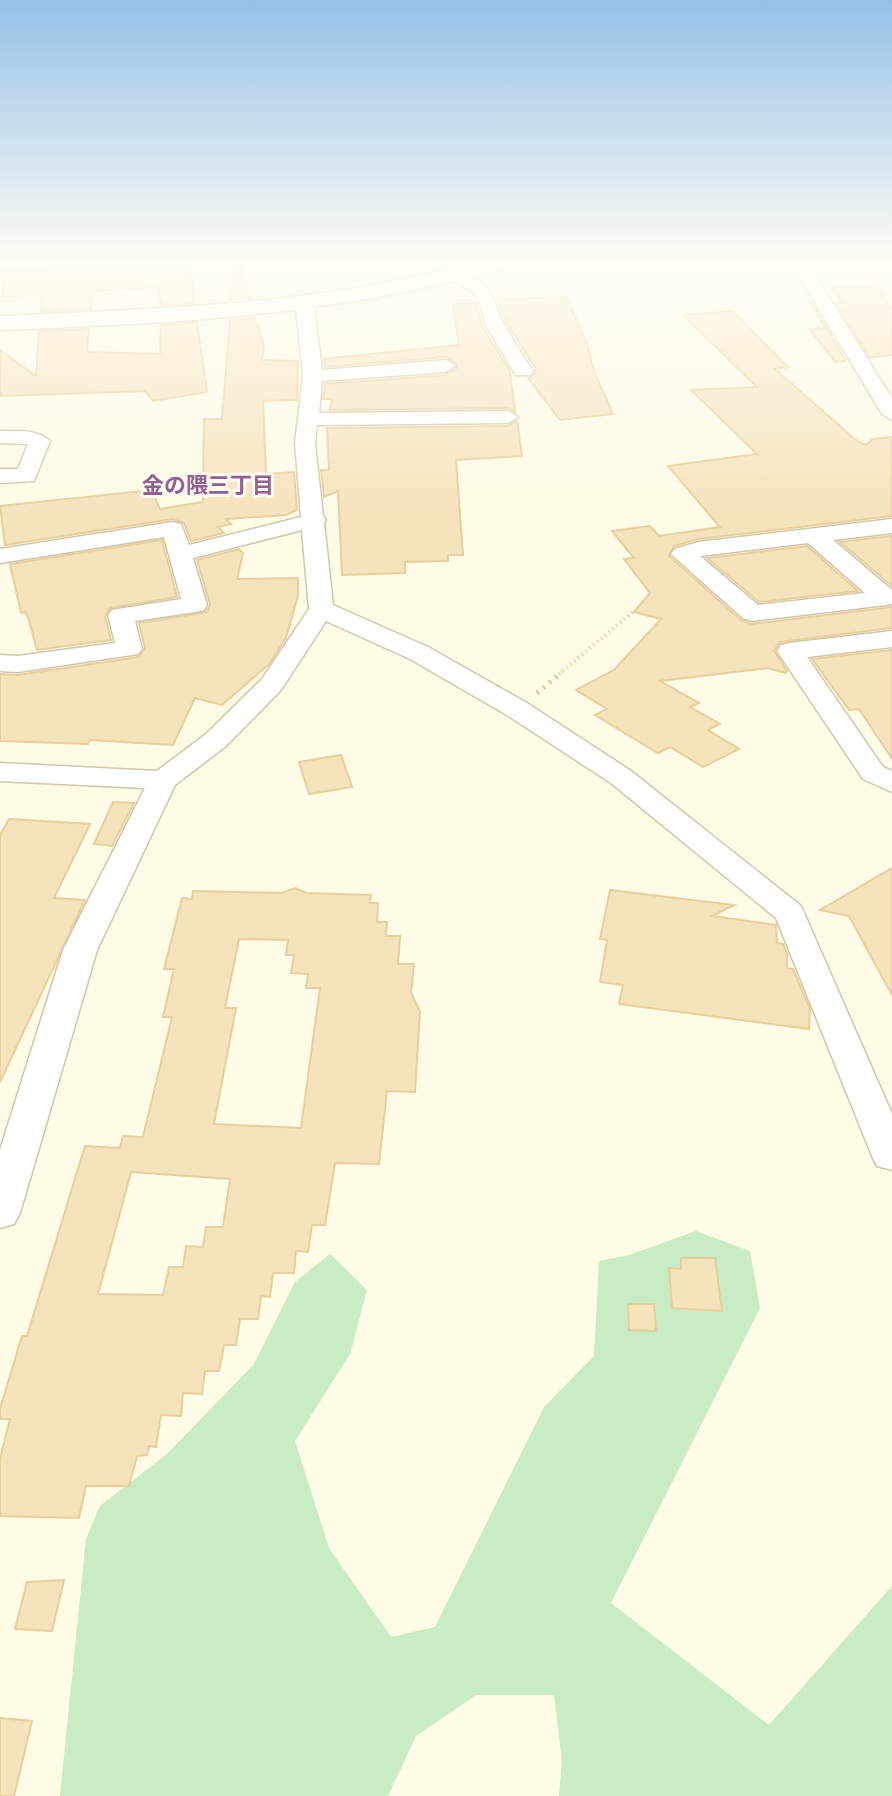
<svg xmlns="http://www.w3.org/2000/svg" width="892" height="1796" font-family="Arial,'Noto Sans JP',sans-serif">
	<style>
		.green { fill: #c8ecc3 }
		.building { fill: #f5e3bc; stroke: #e8cf9b; stroke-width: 2; fill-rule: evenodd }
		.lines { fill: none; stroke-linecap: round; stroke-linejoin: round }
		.minor-casing { stroke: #d0c7ab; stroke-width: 3 }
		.secondary-casing { stroke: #d3c8a8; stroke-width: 3 }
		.path-far1 { stroke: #dac79f; stroke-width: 4; stroke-dasharray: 1 4; stroke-linecap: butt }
		.path { stroke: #dac79f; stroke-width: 5; stroke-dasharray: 2 6; stroke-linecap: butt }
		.minor { fill: #fff; fill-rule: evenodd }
		.secondary { fill: #fff; fill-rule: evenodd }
		.labels { text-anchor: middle; stroke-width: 6; stroke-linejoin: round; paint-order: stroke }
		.far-neighbourhood-label { font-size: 22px; font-weight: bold; fill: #936095; stroke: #fffdee }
	</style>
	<rect width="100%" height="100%" fill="#fefbe6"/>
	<polygon class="green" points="696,1231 750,1251 760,1308 611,1603 769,1725 892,1586 892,1796 559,1796 562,1761 554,1695 476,1695 416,1736 388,1796 60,1796 86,1539 100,1506 168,1453 254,1364 295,1282 330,1254 367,1290 350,1354 295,1441 329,1548 391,1637 435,1627 544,1407 594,1356 599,1261 629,1255"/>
	<g class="building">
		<polygon points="114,264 190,264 194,303 161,305 159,287 93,291 91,309 41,311 42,294 2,297 3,271"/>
		<polygon points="234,264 240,264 250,298 231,300"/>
		<polygon points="831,288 879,288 892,310 892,355 870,358 836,303 843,303"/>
		<polygon points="566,297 586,341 595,374 613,414 560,420 528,378 532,377 536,369 509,327 497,299"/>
		<polygon points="811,303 812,303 846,361 835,362 810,329 825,328"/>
		<polygon points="453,304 476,304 483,327 510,371 515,412 508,408 330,410 332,399 323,399 325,384 446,375 457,368 457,364 446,357 325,367 324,359 459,345"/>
		<polygon points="732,311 788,367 775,369 857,441 866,445 873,439 892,437 892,516 698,539 674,546 669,556 741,620 751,624 892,607 892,628 780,642 774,651 787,671 785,673 768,668 660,681 699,703 690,707 720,724 708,730 739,749 703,767 670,747 658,753 595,715 607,709 576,690 614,670 661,619 634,612 650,593 624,559 634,558 612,531 650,526 659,536 720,527 668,466 757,454 691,390 757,387 683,315"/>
		<polygon points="255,317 264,346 262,360 298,361 297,400 263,401 266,474 294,472 297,510 286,515 226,519 231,524 218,527 224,533 191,541 184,523 173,519 5,545 0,506 152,490 160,509 203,502 204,419 222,419 230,320"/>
		<polygon points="197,322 207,392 153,401 145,391 0,396 0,350 36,376 39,331 89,329 87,352 160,354 161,325"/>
		<polygon points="517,421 522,456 456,460 463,555 448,555 448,561 405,562 405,573 342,575 338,491 324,497 321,470 329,470 327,428 508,426"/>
		<polygon points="892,536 892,586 840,542"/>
		<polygon points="162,540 177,597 110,608 105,616 111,640 37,650 28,617 25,612 21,613 10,564"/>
		<polygon points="807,546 858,591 759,602 707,558"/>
		<polygon points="239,549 243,553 237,579 298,578 298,595 286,638 269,664 222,705 195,698 173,745 90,740 88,744 0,741 0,674 18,675 138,657 145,648 139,623 207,612 210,604 197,560"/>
		<polygon points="892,650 892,759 859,709 849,710 812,659"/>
		<polygon points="341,755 352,787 309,794 299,762"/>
		<polygon points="113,802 134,803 112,846 94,844"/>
		<polygon points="9,819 90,824 54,898 85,900 0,1082 0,835"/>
		<polygon points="892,868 892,995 849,916 820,910"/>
		<path d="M 295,888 L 306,893 L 371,895 L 370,903 L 378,903 L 377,922 L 387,922 L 386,936 L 400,936 L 398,964 L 414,964 L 411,993 L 420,1012 L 415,1092 L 387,1091 L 379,1164 L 335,1163 L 325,1225 L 312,1225 L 308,1252 L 296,1251 L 294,1273 L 273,1273 L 270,1297 L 261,1296 L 258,1319 L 240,1319 L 236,1345 L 224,1345 L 219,1371 L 205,1371 L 202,1394 L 183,1393 L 181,1416 L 161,1415 L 156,1447 L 149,1446 L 147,1455 L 137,1456 L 129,1486 L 86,1486 L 79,1518 L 0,1516 L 0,1459 L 10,1419 L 0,1419 L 0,1409 L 22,1336 L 27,1336 L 85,1146 L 120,1148 L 123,1136 L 143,1137 L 172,1017 L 163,1017 L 174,969 L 164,969 L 182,898 L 192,899 L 193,891 L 282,893 ZM 239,939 L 288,940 L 286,955 L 294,955 L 291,973 L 308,974 L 306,988 L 320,988 L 301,1128 L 214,1124 L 236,1008 L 225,1008 ZM 131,1172 L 230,1179 L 223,1227 L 206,1227 L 203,1247 L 186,1246 L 183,1267 L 169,1267 L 163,1295 L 98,1294 Z"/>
		<polygon points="610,890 734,905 712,916 776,925 777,943 783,944 787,954 787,968 793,969 810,1009 809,1029 619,1004 623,985 600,982 607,940 600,939"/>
		<polygon points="681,1258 715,1258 722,1311 672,1308 669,1268 681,1269"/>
		<polygon points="628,1304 654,1304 656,1331 629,1330"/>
		<polygon points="64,1580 52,1631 15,1629 27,1582"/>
		<polygon points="0,1718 32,1721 14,1796 0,1796"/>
	</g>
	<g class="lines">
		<g class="minor-casing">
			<g id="minor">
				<polygon points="792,264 808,264 892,398 892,420 882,414"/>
				<path d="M 455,271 C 495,281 490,299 506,328 C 514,343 524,357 533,371 L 530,375 L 516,375 L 486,325 L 481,306 L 473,292 L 447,276 Z"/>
				<polygon points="305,301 314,306 322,370 446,360 455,366 446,372 322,381 319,413 508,411 518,417 508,423 317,425 315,443 323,516 326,520 324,523 333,605 428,647 527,703 631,771 801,906 892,1114 892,1170 877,1166 872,1156 776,918 611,783 507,715 410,659 326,621 281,690 226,746 175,785 97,950 20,1213 14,1224 0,1228 0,1150 63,950 145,788 0,781 0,763 157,771 206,734 262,679 309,609 302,530 193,558 207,605 204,610 195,612 135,621 142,649 138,654 18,672 0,671 0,655 18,656 115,643 108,615 112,610 181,599 164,537 0,563 0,549 173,522 181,524 189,545 301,517 295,443 303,376 296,306"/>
				<path d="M 0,431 C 17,431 38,429 50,441 L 34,481 L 0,483 L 0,469 L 18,469 L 28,444 L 0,443 Z"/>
				<path d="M 892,519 L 892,533 L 833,540 L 892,590 L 892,604 L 886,605 L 752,621 L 743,618 L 671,554 L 675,549 L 698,542 ZM 808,543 L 865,593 L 758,605 L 700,556 Z"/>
				<polygon points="892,631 892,647 807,657 883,767 892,771 892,792 863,779 777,651 781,645 790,643"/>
			</g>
		</g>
		<g class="secondary-casing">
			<path id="secondary" d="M 468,264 L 505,264 L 502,269 C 331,316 175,323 0,330 L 0,316 C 157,309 315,305 468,264 Z"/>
		</g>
		<polyline class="path-far1" points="559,674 634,611"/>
		<polyline class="path" points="537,693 562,672"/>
		<use href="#minor" class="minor"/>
		<use href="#secondary" class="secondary"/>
	</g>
	<linearGradient id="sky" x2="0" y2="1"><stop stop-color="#95c1e8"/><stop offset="0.51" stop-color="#fffdf4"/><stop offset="1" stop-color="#fffdf4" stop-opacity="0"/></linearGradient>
	<rect width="892" height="515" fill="url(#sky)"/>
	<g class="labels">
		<g class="far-neighbourhood-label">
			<text x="208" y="493">金の隈三丁目</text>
		</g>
	</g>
</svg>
